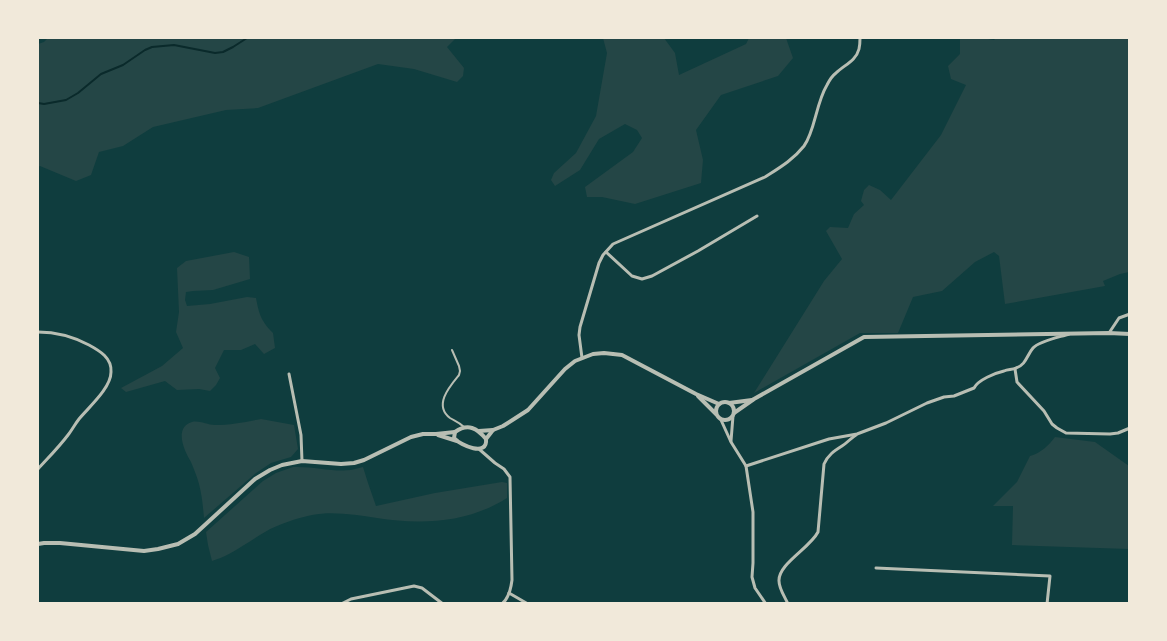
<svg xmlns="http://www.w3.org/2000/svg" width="1167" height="641" font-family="'Noto Sans',sans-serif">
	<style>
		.green { fill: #244646 }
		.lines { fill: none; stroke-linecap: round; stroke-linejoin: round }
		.stream { stroke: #0a2a2b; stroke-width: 2 }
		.service { stroke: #b8beb3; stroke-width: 2 }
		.minor { stroke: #b8beb3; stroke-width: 3 }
		.tertiary { stroke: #b8beb3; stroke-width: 4 }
	</style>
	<rect width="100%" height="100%" fill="#0f3d3e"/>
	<g class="green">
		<polygon points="48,38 456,38 447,47 464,68 463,76 457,82 414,69 378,64 258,108 226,110 153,127 123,146 99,152 91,175 76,181 40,166 38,167 38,44 44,42"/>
		<polygon points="603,38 664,38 675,53 679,75 746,44 749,38 786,38 793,58 778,76 721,95 696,130 703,160 701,183 635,204 602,197 587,197 585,187 633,152 642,138 637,130 625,124 599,139 580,170 555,186 551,180 554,173 576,153 596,116 607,53"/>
		<polygon points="960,38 982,38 994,40 996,38 1129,38 1129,272 1120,274 1103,281 1105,286 1005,304 999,256 994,252 975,262 942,291 913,297 898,333 860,333 754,393 824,281 842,259 826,231 830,227 848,228 854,214 864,205 861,201 864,190 869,185 880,190 891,200 941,135 966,85 951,79 948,66 960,54"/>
		<path d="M 234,252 L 249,257 L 250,279 L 213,290 L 193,291 L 186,292 L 185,300 L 187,306 L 210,304 L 247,297 L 256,298 C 259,314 261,321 273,333 L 275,348 L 264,354 L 255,344 L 241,350 L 224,350 L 215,368 L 220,378 L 216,385 L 210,391 L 199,389 L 177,390 L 165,381 L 126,392 L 121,388 L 162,366 L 183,348 L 176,332 L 179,312 L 177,268 L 186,261 Z"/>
		<path d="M 261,419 L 294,425 L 298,449 L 291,457 L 271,463 L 256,473 L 204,518 C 203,507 202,495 199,484 C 197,477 194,469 191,462 C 185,452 173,428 192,422 C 199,420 207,425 215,425 C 231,425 245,422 261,419 Z"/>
		<path d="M 1055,437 L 1095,442 L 1129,466 L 1129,549 L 1012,545 L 1013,506 L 993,506 L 1017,482 L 1030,456 C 1041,453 1049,445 1055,437 Z"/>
		<path d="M 293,467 C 312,466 332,472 351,470 C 355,469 359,468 363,467 L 368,483 L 376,506 L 435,493 L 502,482 L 507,483 L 507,498 C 468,523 421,525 377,518 C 356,515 333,511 312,515 C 298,518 278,524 265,532 C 253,539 242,547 229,554 C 224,557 217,559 212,561 L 208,545 L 206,532 L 263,481 L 276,473 Z"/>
	</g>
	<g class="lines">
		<polyline class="stream" points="38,103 44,104 66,100 78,93 101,74 123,65 145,50 152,47 174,45 215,53 223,52 233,47 247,38"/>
		<path class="service" d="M 452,350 L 459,366 L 460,371 L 459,375 C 450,386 433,405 450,418 C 455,421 459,422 464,427"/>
		<g class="minor">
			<polyline points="1129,38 1130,39"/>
			<polyline points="606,252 632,276 642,279 652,276 698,251 757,216"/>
			<path d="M 38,332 C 56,332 72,336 89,345 C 100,351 112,358 111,372 C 111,388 89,407 79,419 C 75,424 72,430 68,435 C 59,447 48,458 38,469"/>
			<polyline points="1109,333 1119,318 1130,314"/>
			<path d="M 582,358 L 579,335 L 580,327 L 599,263 L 603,255 L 613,244 L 765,177 C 779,168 793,160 804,146 C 815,131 816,103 827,85 C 829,81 832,76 836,73 C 844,65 856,61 859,49 C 860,45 860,41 860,38"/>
			<polyline points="1015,369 1017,382 1044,411 1052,424 1057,428 1066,433 1110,434 1118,433 1130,428"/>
			<polyline points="289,374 301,435 302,461"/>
			<polyline points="721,420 731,442 746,466 753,512 753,563 752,577 755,588 766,604"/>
			<polyline points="731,441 733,416"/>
			<path d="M 479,449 L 495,463 L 504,469 L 510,477 L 512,580 C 511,588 509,598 502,604"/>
			<path d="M 746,466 L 829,439 L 857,434 L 886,423 L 927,403 L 944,397 L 954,396 L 974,388 C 978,380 995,373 1004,371 C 1008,369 1012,370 1016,368 C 1026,365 1027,355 1033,348 C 1039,341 1060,337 1069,334"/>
			<polyline points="876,568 1050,576 1047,604"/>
			<polyline points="509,593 528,604"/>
			<polyline points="341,604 351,599 414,586 422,588 443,604"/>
			<path d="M 788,604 C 785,597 779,589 779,581 C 778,564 810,548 818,532 L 824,464 C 828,455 834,451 842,446 C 847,443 851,438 856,435"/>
		</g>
		<g class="tertiary">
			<polyline points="698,396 716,414"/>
			<circle cx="725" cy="411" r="9"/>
			<polyline points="729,403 752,400"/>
			<polyline points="734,413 754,399 864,337 1109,333 1130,334"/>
			<polyline points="479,431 493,430 503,426 528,410 565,369 575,361 593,354 604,353 622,355 696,394 719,404"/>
			<polyline points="438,435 457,441"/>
			<path d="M 486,439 C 477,428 468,423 455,432 L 454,438 C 461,446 488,457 486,439 L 493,430"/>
			<polyline points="38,544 44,543 60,543 144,551 158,549 178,544 195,534 255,479 270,470 282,465 302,461 341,464 354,463 364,460 411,437 423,434 436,434 455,432"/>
		</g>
	</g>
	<rect width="1167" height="641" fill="none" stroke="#f1e9da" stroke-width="78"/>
</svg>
